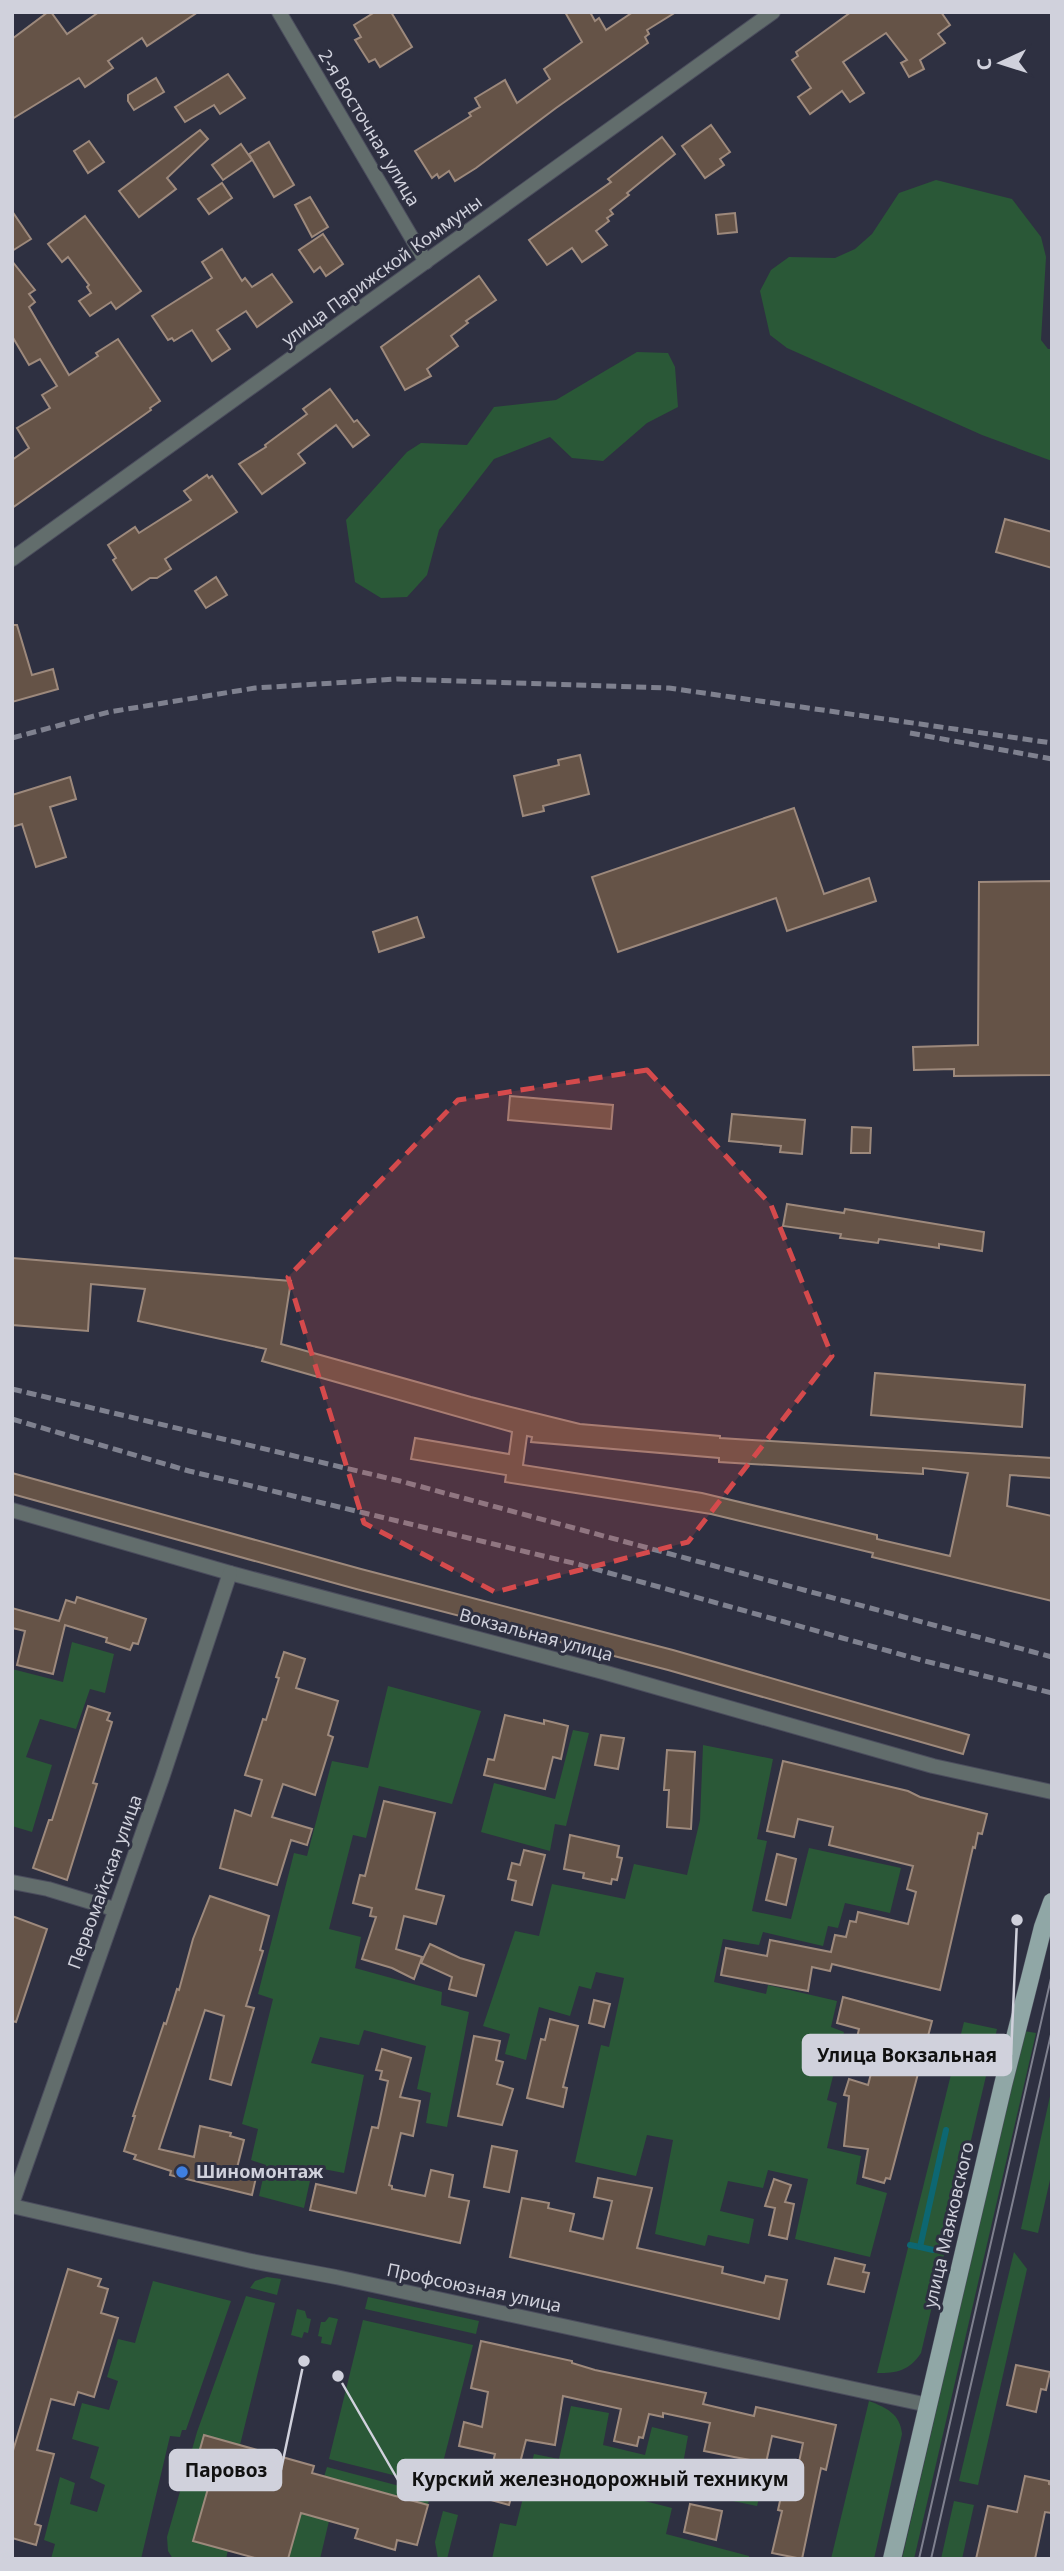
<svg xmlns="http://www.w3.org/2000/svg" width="1064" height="2571" font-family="'Noto Sans',sans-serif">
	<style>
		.green { fill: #2a5837 }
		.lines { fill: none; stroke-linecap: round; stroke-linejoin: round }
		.stream { stroke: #0d6772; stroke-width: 6 }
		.building { fill: #655347; stroke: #9d897c; stroke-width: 2; fill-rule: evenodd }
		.street-casing { stroke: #4b4d5d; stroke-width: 16 }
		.primary-casing { stroke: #4b4d5d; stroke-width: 19 }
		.street { stroke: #626d6c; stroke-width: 14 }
		.primary { stroke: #90a7a6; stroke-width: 18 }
		.tram { stroke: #7f818f; stroke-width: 2 }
		.rail { stroke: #7f818f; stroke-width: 5; stroke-dasharray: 10 5; stroke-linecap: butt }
		.marked { fill: #d54a4c; fill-opacity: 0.2; stroke: #d54a4c; stroke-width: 5; stroke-dasharray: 14 9; stroke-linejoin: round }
		.shop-dot { fill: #3f7fe0; stroke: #2e3041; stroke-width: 2.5 }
		.labels { text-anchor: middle; stroke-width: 6; stroke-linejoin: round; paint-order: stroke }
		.street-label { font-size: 18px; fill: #d0d1dc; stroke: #2e3041 }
		.poi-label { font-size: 18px; font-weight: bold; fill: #d0d1dc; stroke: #2e3041; text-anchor: start }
		.leader { fill: none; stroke: #d0d1dc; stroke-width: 2.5 }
		.callout-dot { fill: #d0d1dc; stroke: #2e3041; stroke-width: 2.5 }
		.callout { fill: #d0d1dc; stroke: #d0d1dc; stroke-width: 2.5 }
		.callout-label { font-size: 19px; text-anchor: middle; font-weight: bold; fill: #111 }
	</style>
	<rect width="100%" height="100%" fill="#2e3041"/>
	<g class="green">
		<polygon points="936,180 1012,199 1041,237 1046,257 1041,340 1048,349 1052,349 1052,461 982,435 787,348 770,335 760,291 771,270 789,257 835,258 855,249 872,234 899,193"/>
		<polygon points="637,352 668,353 675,367 678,407 647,423 603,461 572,458 550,437 494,459 439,530 427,575 407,597 381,598 355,582 346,520 407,452 421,443 467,445 494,407 556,400"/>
		<polygon points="72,1642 114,1654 105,1693 90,1689 76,1729 40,1719 26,1757 52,1765 32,1832 12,1826 12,1669 63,1682"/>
		<polygon points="388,1686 481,1711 452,1804 379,1786 366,1838 353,1835 329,1929 361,1937 355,1968 442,1992 441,2005 469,2012 447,2127 426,2123 431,2093 417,2089 426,2046 364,2030 359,2045 320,2037 311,2063 364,2075 344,2173 313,2167 304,2208 259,2196 266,2165 251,2160 258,2129 242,2124 273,1999 258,1994 294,1853 307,1856 332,1761 368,1768"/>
		<polygon points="573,1730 589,1733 566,1826 555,1824 550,1851 481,1832 494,1783 555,1799"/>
		<polygon points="703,1745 773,1759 757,1839 767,1841 752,1911 791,1919 809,1848 901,1868 890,1913 845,1903 838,1928 828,1926 823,1946 763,1932 759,1945 723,1939 714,1982 766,1994 768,1985 837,2001 831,2027 844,2032 827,2100 837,2103 827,2148 861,2156 856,2184 887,2193 870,2257 795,2239 808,2179 768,2170 763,2188 728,2181 720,2211 754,2219 749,2244 708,2235 705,2246 655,2234 673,2140 647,2135 636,2176 575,2162 601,2045 609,2047 624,1978 596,1972 591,1989 579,1986 570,2016 539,2007 526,2060 505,2054 510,2034 483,2026 515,1931 539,1936 552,1884 625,1899 634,1864 687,1875 700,1820"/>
		<path d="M 964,2022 L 997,2029 L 921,2353 C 909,2371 897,2373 877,2373 Z"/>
		<polygon points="1024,2031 1036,2033 914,2559 902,2559"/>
		<polygon points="1052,2087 1052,2171 1038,2233 1021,2229"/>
		<polygon points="1014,2252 1027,2269 978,2485 959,2481"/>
		<polygon points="267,2277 281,2279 277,2295 250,2288 255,2281"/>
		<polygon points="153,2281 231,2301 186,2430 182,2430 180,2437 170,2436 141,2559 51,2559 55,2544 44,2540 60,2477 75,2483 70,2504 97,2512 105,2485 90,2478 99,2447 72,2439 82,2403 109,2410 118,2381 107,2377 118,2339 135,2343"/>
		<polygon points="246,2296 275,2303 240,2445 204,2435 193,2473 211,2478 193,2541 228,2550 226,2559 173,2559 168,2551 167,2537 197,2432"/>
		<polygon points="368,2297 479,2321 476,2334 365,2309"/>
		<polygon points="297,2309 305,2311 307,2318 311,2319 308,2333 304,2332 302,2338 291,2335"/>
		<polygon points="329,2317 338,2319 331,2345 321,2343 322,2337 318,2336 321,2322 325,2322"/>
		<polygon points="363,2320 473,2345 437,2486 329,2459"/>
		<path d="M 869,2401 C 887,2408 900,2414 902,2434 L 874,2559 L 831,2559 Z"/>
		<polygon points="571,2406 609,2413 603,2445 645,2455 652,2427 688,2436 683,2464 763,2482 757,2506 685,2491 686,2483 637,2471 629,2497 672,2508 666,2534 749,2556 749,2559 492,2559 500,2523 516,2526 534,2454 559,2459"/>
		<polygon points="327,2467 430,2494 428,2505 324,2477"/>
		<polygon points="954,2501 974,2505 962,2559 941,2559"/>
		<polygon points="443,2511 458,2515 447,2559 438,2559 435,2542"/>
		<polygon points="301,2513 329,2521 320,2559 288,2559"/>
	</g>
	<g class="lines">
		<g class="stream">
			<polyline points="910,2245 920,2247 946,2130"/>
			<polyline points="920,2247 933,2250"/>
		</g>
	</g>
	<g class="building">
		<polygon points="48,12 51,12 67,34 99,12 198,12 147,46 142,38 108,61 113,68 85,87 79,78 12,119 12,39"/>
		<polygon points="375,12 391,12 412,47 380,67 375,59 369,62 355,40 361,37 354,25"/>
		<polygon points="565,12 590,12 595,21 599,18 606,30 633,12 676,12 647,30 649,34 645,37 648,43 556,108 476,168 455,181 449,171 439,178 437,174 432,178 415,151 471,116 469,113 480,107 475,98 505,80 517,103 550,79 544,69 582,42"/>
		<polygon points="851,12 941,12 950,25 938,34 945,43 920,60 924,69 909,77 901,63 907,60 886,33 843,62 864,93 850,102 842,91 810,114 798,97 811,88 792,60 798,56 796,52"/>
		<polygon points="228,74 245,98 220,114 214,105 185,122 175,107"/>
		<polygon points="156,78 164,92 134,110 128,101 128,95"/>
		<polygon points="711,125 730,152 720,159 724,165 705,178 682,146"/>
		<polygon points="200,130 208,139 167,178 176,189 139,217 119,191"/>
		<polygon points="662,137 675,154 627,193 629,195 610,210 613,214 607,218 609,221 596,231 607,245 582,262 572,248 547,265 529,240 611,182 608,179"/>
		<polygon points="89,141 104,162 88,173 74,151"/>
		<polygon points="269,142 294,185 274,197 249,154"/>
		<polygon points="241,144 252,160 223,180 212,165"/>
		<polygon points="222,183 232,198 209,214 198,199"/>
		<polygon points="310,197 328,227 312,237 295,205"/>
		<polygon points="12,211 31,239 12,251"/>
		<polygon points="735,213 737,232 718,234 716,215"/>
		<polygon points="85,216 141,291 116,309 111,302 90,316 79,301 91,293 87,287 89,285 68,257 62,262 48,244"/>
		<polygon points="323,234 343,264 326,276 320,267 314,272 299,250"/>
		<polygon points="222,249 242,281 245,278 252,287 272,274 292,302 257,327 246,311 217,330 230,349 212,361 192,330 174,341 172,338 168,340 152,316 212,278 202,262"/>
		<polygon points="12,261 35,290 29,294 35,302 29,307 69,375 98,356 96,353 118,339 160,401 150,408 151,410 12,508 12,460 29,448 17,428 50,408 42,395 57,386 40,359 29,365 12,336"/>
		<polygon points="479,276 496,300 466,321 468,323 451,336 458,346 427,369 431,376 405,390 381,347"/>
		<polygon points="330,389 354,422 357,420 369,435 353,447 336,425 298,454 305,463 262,494 239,464 266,447 265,445 307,414 303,409"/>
		<polygon points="207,475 209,478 212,476 237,512 165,559 171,569 157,578 150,578 132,590 113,560 116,558 108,545 135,527 139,533 191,500 184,491"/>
		<polygon points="1005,519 1052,532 1052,568 996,552"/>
		<polygon points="216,577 227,595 206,608 195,591"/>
		<polygon points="12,625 17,625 32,675 53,669 58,689 12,702"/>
		<polygon points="580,755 589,794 543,806 544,811 523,816 514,776 559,765 558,760"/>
		<polygon points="70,777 76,799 50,807 66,857 36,867 22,824 12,827 12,795"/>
		<polygon points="794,808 824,894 869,878 876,901 787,931 776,898 618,952 592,877"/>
		<polygon points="1052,881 1052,1075 954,1076 954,1069 914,1070 913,1047 978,1045 979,882"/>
		<polygon points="417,917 424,937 379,952 373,932"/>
		<polygon points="510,1096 613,1105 611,1129 508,1120"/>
		<polygon points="732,1114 805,1120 802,1154 780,1152 781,1146 729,1141"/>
		<polygon points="852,1127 871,1128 870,1153 851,1153"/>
		<polygon points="787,1204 844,1213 845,1209 984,1232 982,1251 939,1244 939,1248 879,1239 878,1243 840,1238 841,1234 783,1226"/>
		<path d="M 12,1258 L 291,1281 L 281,1344 L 471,1397 L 580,1424 L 720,1436 L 720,1438 L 1052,1458 L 1052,1478 L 1010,1475 L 1007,1506 L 1052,1516 L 1052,1601 L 872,1557 L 873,1553 L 711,1514 L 505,1482 L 506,1475 L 411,1459 L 415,1438 L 509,1454 L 512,1432 L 262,1361 L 266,1349 L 138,1321 L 145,1289 L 91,1284 L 88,1331 L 12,1325 ZM 527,1436 L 532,1437 L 531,1442 L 719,1458 L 719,1462 L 923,1474 L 923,1468 L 968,1473 L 950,1556 L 877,1539 L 877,1535 L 702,1493 L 523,1465 Z"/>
		<polygon points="875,1373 1025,1385 1022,1427 871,1415"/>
		<polygon points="12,1473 361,1569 673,1650 969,1735 963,1754 668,1670 356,1589 12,1494"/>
		<polygon points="77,1597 146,1619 138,1644 133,1643 130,1650 106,1642 107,1638 65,1625 53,1674 17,1665 25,1631 12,1628 12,1608 59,1621 66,1600 75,1603"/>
		<polygon points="284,1652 305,1659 296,1688 338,1701 328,1735 333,1737 315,1795 283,1784 272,1817 312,1829 307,1845 291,1840 277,1885 220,1868 235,1810 251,1816 262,1780 245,1775 263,1719 266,1720 279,1678 276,1677"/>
		<polygon points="88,1706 110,1713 107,1720 112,1722 93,1783 97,1784 67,1880 33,1868 49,1820 52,1820"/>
		<polygon points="505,1715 544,1724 544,1720 568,1726 561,1759 553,1757 545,1789 484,1775 488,1759 494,1760"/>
		<polygon points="601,1735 624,1738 618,1769 595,1765"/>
		<polygon points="667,1750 695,1752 691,1829 667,1827 669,1790 664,1790"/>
		<polygon points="783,1761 908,1791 920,1797 987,1814 982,1834 978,1833 975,1848 973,1847 940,1990 832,1964 830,1971 812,1967 808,1991 721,1975 726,1948 767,1956 770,1940 831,1952 835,1935 846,1937 850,1921 856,1922 858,1912 908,1924 916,1892 907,1889 913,1866 829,1845 833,1827 798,1819 794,1837 767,1831"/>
		<polygon points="384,1801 435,1813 416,1889 444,1896 436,1924 404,1916 396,1949 422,1957 414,1979 392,1968 362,1959 376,1917 370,1916 372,1908 353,1903 360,1875 365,1876"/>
		<polygon points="570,1835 619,1846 617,1857 622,1858 617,1880 612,1879 611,1884 583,1878 584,1873 564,1869"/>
		<polygon points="524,1850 545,1855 532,1905 512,1900 516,1881 508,1879 512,1863 520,1865"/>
		<polygon points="777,1854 796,1859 786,1905 766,1900"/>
		<polygon points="210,1896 269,1916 260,1950 263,1951 246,2006 254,2008 231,2085 210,2079 224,2016 205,2010 159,2149 194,2157 200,2126 231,2133 230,2136 244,2140 237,2168 257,2173 252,2195 170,2175 171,2171 134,2159 136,2155 124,2151 135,2116 133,2116 164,2023 166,2024 177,1989 179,1990 193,1939"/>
		<polygon points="12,1916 47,1929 16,2022 12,2021"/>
		<polygon points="430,1944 460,1958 484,1965 476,1996 449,1989 452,1977 421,1963"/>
		<polygon points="843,1997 932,2021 890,2179 886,2178 884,2183 863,2177 868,2149 844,2146 849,2096 844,2095 849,2079 868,2085 878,2047 856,2042 859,2029 837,2023"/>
		<polygon points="594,2000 610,2004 604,2027 589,2023"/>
		<polygon points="550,2019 578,2026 563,2087 567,2088 563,2107 527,2098 541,2039 545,2040"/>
		<polygon points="474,2036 500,2041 496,2060 503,2062 497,2084 513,2089 502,2125 458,2116"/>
		<polygon points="382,2049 411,2058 400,2097 420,2101 413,2136 401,2133 389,2185 392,2186 392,2189 425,2196 431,2170 453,2175 449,2197 469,2201 460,2243 310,2210 316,2184 356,2193 372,2127 378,2128 388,2081 380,2079 382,2071 376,2070"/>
		<polygon points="492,2146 517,2151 509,2192 484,2187"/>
		<polygon points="598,2178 652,2188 637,2248 723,2267 722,2273 764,2283 766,2276 787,2280 779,2319 510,2257 522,2198 549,2203 548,2208 574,2214 570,2231 603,2239 612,2201 594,2197"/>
		<polygon points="774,2179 791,2185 785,2202 794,2204 787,2239 769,2235 775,2208 765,2206"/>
		<polygon points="835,2258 865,2265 863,2272 869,2273 864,2292 828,2284"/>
		<polygon points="68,2269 101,2279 98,2286 108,2289 101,2313 118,2318 94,2397 78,2392 74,2405 51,2399 37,2450 54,2454 35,2524 41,2526 36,2545 12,2538 12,2454"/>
		<polygon points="481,2341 572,2361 572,2363 595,2370 706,2393 703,2404 754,2416 756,2407 836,2425 826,2470 821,2468 802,2559 772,2553 782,2511 778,2510 784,2483 794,2486 803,2443 772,2436 766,2463 734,2457 704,2451 710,2423 663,2413 663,2417 649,2414 643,2438 639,2437 637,2446 614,2441 621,2409 563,2396 555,2445 526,2440 509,2505 484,2498 495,2454 459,2446 464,2422 482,2427 488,2392 471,2388"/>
		<polygon points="1016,2365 1050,2372 1046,2390 1041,2389 1036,2412 1007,2405"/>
		<polygon points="204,2435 314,2466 312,2473 428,2505 417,2545 397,2540 395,2550 355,2538 358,2529 301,2513 288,2559 259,2559 193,2541 211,2478 193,2474"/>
		<polygon points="1025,2476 1049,2481 1049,2484 1052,2485 1052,2513 1045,2512 1035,2559 976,2559 988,2506 1017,2512"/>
		<polygon points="690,2504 722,2511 716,2540 684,2532"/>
	</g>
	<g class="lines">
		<g class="street-casing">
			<g id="street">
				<polyline points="279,12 426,262"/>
				<polyline points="12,559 773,12"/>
				<polyline points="12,1510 230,1573 603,1672 933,1766 1052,1792"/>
				<polyline points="12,1882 48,1889 114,1909"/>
				<polyline points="12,2204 162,1778 230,1573"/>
				<polyline points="12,2206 251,2261 336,2277 928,2405"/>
			</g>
		</g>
		<g class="primary-casing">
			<polyline id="primary" points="892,2559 1003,2085 1043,1927 1052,1902"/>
		</g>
		<use href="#street" class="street"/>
		<use href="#primary" class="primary"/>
		<g class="tram">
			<polyline points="919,2559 1052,1974"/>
			<polyline points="931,2559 1052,2030"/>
		</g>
		<g class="rail">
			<polyline points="910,733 1052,759"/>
			<polyline points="12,738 109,712 255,688 397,679 669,688 1052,743"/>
			<polyline points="12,1389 400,1481 1052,1657"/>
			<polyline points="12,1419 189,1471 577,1564 921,1660 1052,1693"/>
		</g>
	</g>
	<path class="marked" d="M 647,1070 L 771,1205 L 832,1356 L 688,1542 L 495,1592 L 364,1523 L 288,1277 L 458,1100 Z"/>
	<circle class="shop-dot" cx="182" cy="2172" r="7"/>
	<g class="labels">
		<g class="street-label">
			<text transform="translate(369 128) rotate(59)" y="6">2-я Восточная улица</text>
			<text transform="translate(382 271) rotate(-36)" y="6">улица Парижской Коммуны</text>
			<text transform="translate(536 1635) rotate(15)" y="6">Вокзальная улица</text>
			<text transform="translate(105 1882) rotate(-70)" y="6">Первомайская улица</text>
			<text transform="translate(949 2225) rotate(-77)" y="6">улица Маяковского</text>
			<text transform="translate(474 2288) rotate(12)" y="6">Профсоюзная улица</text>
		</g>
		<g class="poi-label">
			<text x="196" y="2178">Шиномонтаж</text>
		</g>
	</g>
	<path class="leader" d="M1017 1920L1011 2055M304 2361L281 2470M338 2376L398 2480"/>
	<g class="callout-dot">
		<circle cx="1017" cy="1920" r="7"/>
		<circle cx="304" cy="2361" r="7"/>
		<circle cx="338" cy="2376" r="7"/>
	</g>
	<g class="callout">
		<rect x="803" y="2035" width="208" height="40" rx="7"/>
		<rect x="170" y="2450" width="111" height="40" rx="7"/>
		<rect x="398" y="2460" width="405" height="40" rx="7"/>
	</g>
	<g class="callout-label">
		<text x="907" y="2062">Улица Вокзальная</text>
		<text x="226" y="2477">Паровоз</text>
		<text x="600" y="2486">Курский железнодорожный техникум</text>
	</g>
	<rect width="1064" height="2571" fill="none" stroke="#d0d1dc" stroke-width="28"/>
	<g transform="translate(1001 63) rotate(266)" stroke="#2e3041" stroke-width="5" paint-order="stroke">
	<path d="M0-5L12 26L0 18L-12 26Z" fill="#d0d1dc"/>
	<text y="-10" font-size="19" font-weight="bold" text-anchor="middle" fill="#d0d1dc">С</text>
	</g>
</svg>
